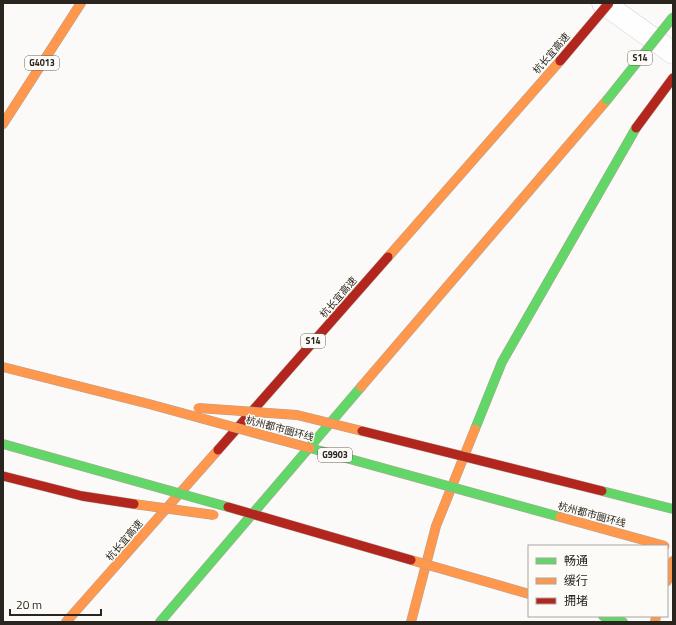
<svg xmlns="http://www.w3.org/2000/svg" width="676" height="625" font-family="'Titillium Web','Noto Sans SC',sans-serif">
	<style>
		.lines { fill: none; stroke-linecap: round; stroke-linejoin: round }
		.street-casing { stroke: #cdcac5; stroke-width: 23 }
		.fast-casing { stroke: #afa39b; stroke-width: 10 }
		.slow-casing { stroke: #afa39b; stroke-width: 10 }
		.jam-casing { stroke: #afa39b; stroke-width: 10 }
		.street { stroke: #fffefe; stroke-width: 22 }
		.fast { stroke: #63d668; stroke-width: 9 }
		.slow { stroke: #ff974d; stroke-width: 9 }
		.jam { stroke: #b3261e; stroke-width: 9 }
		.fast-bridge-casing { stroke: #afa39b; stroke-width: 10; stroke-linecap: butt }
		.slow-bridge-casing { stroke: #afa39b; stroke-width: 10; stroke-linecap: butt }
		.jam-bridge-casing { stroke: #afa39b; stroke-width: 10; stroke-linecap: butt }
		.fast-bridge { stroke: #63d668; stroke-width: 9 }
		.slow-bridge { stroke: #ff974d; stroke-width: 9 }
		.jam-bridge { stroke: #b3261e; stroke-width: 9 }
		.labels { text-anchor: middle; stroke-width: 3; stroke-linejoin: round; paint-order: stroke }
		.shield { fill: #fdfbf7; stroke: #69655f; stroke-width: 1 }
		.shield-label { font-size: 9px; font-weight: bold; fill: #2a251e }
		.street-label { font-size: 10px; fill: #2a251e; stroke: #fdfbf7 }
	</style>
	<rect width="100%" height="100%" fill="#fcfaf8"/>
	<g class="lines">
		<g class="street-casing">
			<polyline id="street" points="603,3 673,53"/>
		</g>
		<g class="fast-casing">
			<g id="fast">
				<polyline points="475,429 502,362 636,128"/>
				<polyline points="603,616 623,622"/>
				<polyline points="160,622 361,387"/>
			</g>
		</g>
		<g class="slow-casing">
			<g id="slow">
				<polyline points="3,124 81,3"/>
				<polyline points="388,257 560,61"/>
				<polyline points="361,387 607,100"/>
				<polyline points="667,581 673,561"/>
				<polyline points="66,622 218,450"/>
				<polyline points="411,622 436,526 475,429"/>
				<polyline points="655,622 656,616"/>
			</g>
		</g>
		<g class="jam-casing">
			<g id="jam">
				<polyline points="636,128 673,78"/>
				<polyline points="218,450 388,257"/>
			</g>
		</g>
		<use href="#street" class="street"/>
		<use href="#fast" class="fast"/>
		<use href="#slow" class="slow"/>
		<use href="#jam" class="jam"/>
		<g class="fast-bridge-casing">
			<g id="fast-bridge">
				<polyline points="607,100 673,17"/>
				<polyline points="3,444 228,507"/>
				<polyline points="310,448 560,517"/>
				<polyline points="602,491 673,509"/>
			</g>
		</g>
		<g class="slow-bridge-casing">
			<g id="slow-bridge">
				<polyline points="3,367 149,404 310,448"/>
				<polyline points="198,408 297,415 362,431"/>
				<polyline points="134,504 214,515"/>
				<polyline points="560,517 665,546"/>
				<polyline points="411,560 529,594"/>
			</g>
		</g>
		<g class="jam-bridge-casing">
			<g id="jam-bridge">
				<polyline points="560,61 609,3"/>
				<polyline points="362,431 602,491"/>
				<polyline points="3,476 82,496 134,504"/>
				<polyline points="228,507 411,560"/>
			</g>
		</g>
		<use href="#fast-bridge" class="fast-bridge"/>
		<use href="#slow-bridge" class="slow-bridge"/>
		<use href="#jam-bridge" class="jam-bridge"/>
	</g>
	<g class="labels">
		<g class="shield">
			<rect x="628" y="51" width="24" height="14" rx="3"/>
			<rect x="25" y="56" width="34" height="14" rx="3"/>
			<rect x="301" y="334" width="24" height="14" rx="3"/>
			<rect x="318" y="448" width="34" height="14" rx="3"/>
		</g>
		<g class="shield-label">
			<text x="640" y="61">S14</text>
			<text x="42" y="66">G4013</text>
			<text x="313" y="344">S14</text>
			<text x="335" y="458">G9903</text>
		</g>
		<g class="street-label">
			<text transform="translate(551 53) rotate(-49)" y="4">杭长宜高速</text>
			<text transform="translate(338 297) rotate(-49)" y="4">杭长宜高速</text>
			<text transform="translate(280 428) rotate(15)" y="4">杭州都市圈环线</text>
			<text transform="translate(592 514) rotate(15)" y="4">杭州都市圈环线</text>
			<text transform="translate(124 540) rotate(-49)" y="4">杭长宜高速</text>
		</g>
	</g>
	<rect width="676" height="625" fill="none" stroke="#2a251e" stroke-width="8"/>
	<rect x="528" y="545" width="140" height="72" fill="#fdfbf7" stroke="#a9a5a0"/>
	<rect x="536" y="558" width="20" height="6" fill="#63d668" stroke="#a9a5a0"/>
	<text x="564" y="565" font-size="12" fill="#2a251e">畅通</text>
	<rect x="536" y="578" width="20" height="6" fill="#ff974d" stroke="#a9a5a0"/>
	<text x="564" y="585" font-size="12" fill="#2a251e">缓行</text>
	<rect x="536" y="598" width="20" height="6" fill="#b3261e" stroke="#a9a5a0"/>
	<text x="564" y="605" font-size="12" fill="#2a251e">拥堵</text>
	<path d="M10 609v6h91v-6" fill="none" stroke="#2a251e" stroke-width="2"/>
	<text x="16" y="609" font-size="12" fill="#2a251e" stroke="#fdfbf7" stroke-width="3" paint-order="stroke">20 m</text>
</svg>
